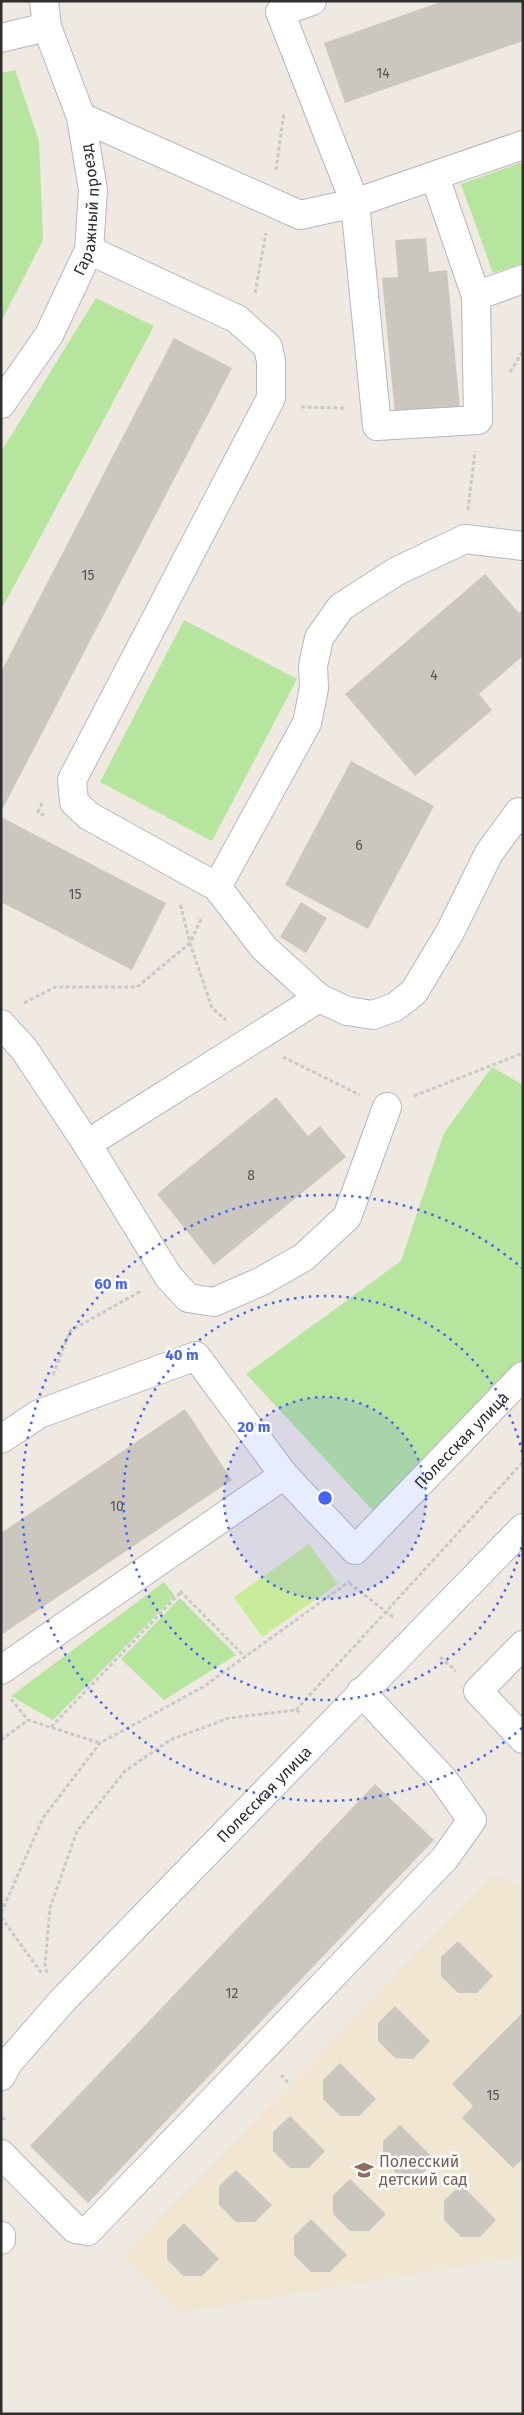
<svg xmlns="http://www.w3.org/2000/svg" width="524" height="2415" font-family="'Fira Sans',sans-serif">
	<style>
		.education { fill: #f0e6d1 }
		.green { fill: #b6e59e }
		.pitch { fill: #c9ec9a }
		.building { fill: #cbc7bf }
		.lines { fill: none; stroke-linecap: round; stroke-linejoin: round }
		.minor-casing { stroke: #b4b7c1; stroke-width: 30 }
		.path { stroke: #c9c9c9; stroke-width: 3; stroke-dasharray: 4 2.5; stroke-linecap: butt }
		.minor { stroke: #fff; stroke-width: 28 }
		.ring { fill: none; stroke: #4264fb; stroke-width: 2.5; stroke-dasharray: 2.5 5 }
		.labels { text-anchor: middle; stroke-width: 5; stroke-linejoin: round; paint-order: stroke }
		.number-label { font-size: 14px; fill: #555452 }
		.street-label { font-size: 16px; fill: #2e2e2e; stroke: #fff }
		.education-label { font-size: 16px; fill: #785e54; stroke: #fff; text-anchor: start }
		.centre { fill: #4264fb; stroke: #fff; stroke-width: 2.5 }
		.ring-label { font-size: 15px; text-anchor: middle; font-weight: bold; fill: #4264fb; stroke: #fff; stroke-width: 5; stroke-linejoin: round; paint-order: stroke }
	</style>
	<rect width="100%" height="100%" fill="#efe9e1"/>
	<polygon class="education" points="492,1875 523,1887 523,2256 180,2313 123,2256"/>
	<g class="green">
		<polygon points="15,70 39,141 43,240 1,322 1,73"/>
		<polygon points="523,162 523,263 493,273 461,184"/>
		<polygon points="96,298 154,326 1,610 1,452"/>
		<polygon points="184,620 297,679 212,841 100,782"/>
		<polygon points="492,1067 523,1085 523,1368 376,1514 246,1374 401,1261 444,1133"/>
		<polygon points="164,1582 175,1596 53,1720 11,1696"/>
		<polygon points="180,1598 236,1655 164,1700 121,1659"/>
	</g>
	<polygon class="pitch" points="309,1544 338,1584 262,1637 234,1597"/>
	<g class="building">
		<polygon points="443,1 523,1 523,41 345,103 324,43"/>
		<polygon points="426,238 429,272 447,270 460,409 395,415 382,278 398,277 395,240"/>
		<polygon points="174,338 232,368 1,812 1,672"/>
		<polygon points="485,574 519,613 523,609 523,656 479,694 492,710 415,776 345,694"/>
		<polygon points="351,761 434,806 368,929 285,885"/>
		<polygon points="1,817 166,903 132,970 1,902"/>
		<polygon points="301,902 327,918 306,953 280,937"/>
		<polygon points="276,1097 308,1136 320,1126 346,1157 214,1265 157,1194"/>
		<polygon points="185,1409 232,1480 1,1635 1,1533"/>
		<polygon points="375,1784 434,1840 88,2203 30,2146"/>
		<polygon points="458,1941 493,1976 477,1993 458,1993 441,1976 441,1957"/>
		<polygon points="395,2006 430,2041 413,2059 395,2058 378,2041 378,2023"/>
		<polygon points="523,2012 523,2159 513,2168 462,2118 473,2106 452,2084"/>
		<polygon points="340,2063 376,2099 359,2116 340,2116 323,2099 323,2080"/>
		<polygon points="290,2116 325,2151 309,2168 290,2168 273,2151 273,2132"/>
		<polygon points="400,2125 435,2160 419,2177 400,2177 383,2160 383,2141"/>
		<polygon points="236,2170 272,2205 255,2222 236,2222 219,2205 219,2186"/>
		<polygon points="350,2179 386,2214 369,2231 350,2231 333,2214 333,2195"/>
		<polygon points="461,2184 496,2220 480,2237 461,2237 444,2220 444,2201"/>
		<polygon points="311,2219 347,2255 330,2272 311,2272 294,2255 294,2236"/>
		<polygon points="184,2223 219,2259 202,2276 183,2276 167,2259 167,2240"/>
	</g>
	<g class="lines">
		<g class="minor-casing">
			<g id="minor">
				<polyline points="312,1 280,12 355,203 377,426 478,420 476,296 523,279"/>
				<polyline points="1,38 47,27"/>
				<polyline points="81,117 300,215 355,203 523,145"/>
				<polyline points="435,177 476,296"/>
				<polyline points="89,250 237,319 268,347 271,361 271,398 72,780 74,802 89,816 217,887 264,948 319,998 347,1011 373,1015 395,1007 414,992 450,932 489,853 519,812 523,820"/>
				<path id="s1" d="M 1,404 L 49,335 L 89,250 L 93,190 L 81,117 L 47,27 L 44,1"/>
				<polyline points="217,887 307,723 314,688 313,666 319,638 341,607 397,571 465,539 523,546"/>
				<polyline points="1,1024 24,1049 87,1144 168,1276 188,1298 214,1302 262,1281 304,1257 347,1217 387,1107"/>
				<polyline points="87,1144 319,998"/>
				<polyline points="1,1439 39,1414 196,1356 284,1475"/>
				<polyline points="523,1645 478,1691 523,1739"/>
				<path id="s2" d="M 1,1670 L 284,1475 L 355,1550 L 523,1376"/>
				<path id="s3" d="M 1,2076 L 8,2063 L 63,2000 L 523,1528"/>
				<polyline points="1,2154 75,2229 88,2231 445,1858 472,1820 443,1779 361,1692"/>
				<polyline points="1,2236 1,2240"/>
			</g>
		</g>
		<g class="path">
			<polyline points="276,170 284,112"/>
			<polyline points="255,293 266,233"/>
			<polyline points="510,372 523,351"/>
			<polyline points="301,407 345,408"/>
			<polyline points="468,510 475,451"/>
			<polyline points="42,803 38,812 45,816"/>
			<polyline points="201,919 190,943 212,1008 226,1020"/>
			<polyline points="24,1003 55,987 137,987 190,943 180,903"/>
			<polyline points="283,1057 360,1095"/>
			<polyline points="414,1096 523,1053"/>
			<polyline points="53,1375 70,1331 141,1291"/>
			<polyline points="349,1583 393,1617"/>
			<polyline points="180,1591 245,1657"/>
			<polyline points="440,1657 456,1671"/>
			<polyline points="11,1699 28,1720 100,1743"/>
			<polyline points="296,1710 523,1462"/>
			<polyline points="51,1727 181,1592"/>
			<polyline points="1,1740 28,1720"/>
			<polyline points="1,1913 43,1818 100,1743 203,1687 350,1581"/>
			<polyline points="1,1917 43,1975"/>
			<polyline points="47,1973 45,1965 50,1908 77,1831 125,1771 170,1740 229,1718 296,1710 300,1712"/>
			<polyline points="281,2075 289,2084"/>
			<polyline points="1,2119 6,2118"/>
		</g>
		<use href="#minor" class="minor"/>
	</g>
	<circle cx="325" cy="1498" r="101" fill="#4264fb" fill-opacity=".12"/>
	<g class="ring">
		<circle cx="325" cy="1498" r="101"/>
		<path d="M523 1540A202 202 0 1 1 523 1456"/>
		<path d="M522 1728A303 303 0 1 1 522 1268"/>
	</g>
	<defs>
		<g id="school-bare" transform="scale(1.5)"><path d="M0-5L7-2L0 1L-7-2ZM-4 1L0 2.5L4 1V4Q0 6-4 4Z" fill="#8d6e63" stroke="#fff" stroke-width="2.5" paint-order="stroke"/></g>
	</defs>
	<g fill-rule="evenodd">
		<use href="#school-bare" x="364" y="2170"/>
	</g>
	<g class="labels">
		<g class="number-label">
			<text x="383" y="78">14</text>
			<text x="88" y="580">15</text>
			<text x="434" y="680">4</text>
			<text x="359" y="850">6</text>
			<text x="75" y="899">15</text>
			<text x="251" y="1180">8</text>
			<text x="117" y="1511">10</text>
			<text x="232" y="1998">12</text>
			<text x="493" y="2100">15</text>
		</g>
		<g class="street-label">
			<text dy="6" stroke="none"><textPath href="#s1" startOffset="218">Гаражный проезд</textPath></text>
			<text dy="6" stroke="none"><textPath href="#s2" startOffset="600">Полесская улица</textPath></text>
			<text dy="6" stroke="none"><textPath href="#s3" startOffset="386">Полесская улица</textPath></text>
		</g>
		<g class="education-label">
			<text x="379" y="2167">Полесский<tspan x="379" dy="18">детский сад</tspan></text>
		</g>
	</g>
	<circle cx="325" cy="1498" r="8" class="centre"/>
	<g class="ring-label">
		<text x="111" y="1289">60 m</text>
		<text x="182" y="1360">40 m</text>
		<text x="254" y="1432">20 m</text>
	</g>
	<rect width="524" height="2415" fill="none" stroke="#2e2e2e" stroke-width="5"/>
</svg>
